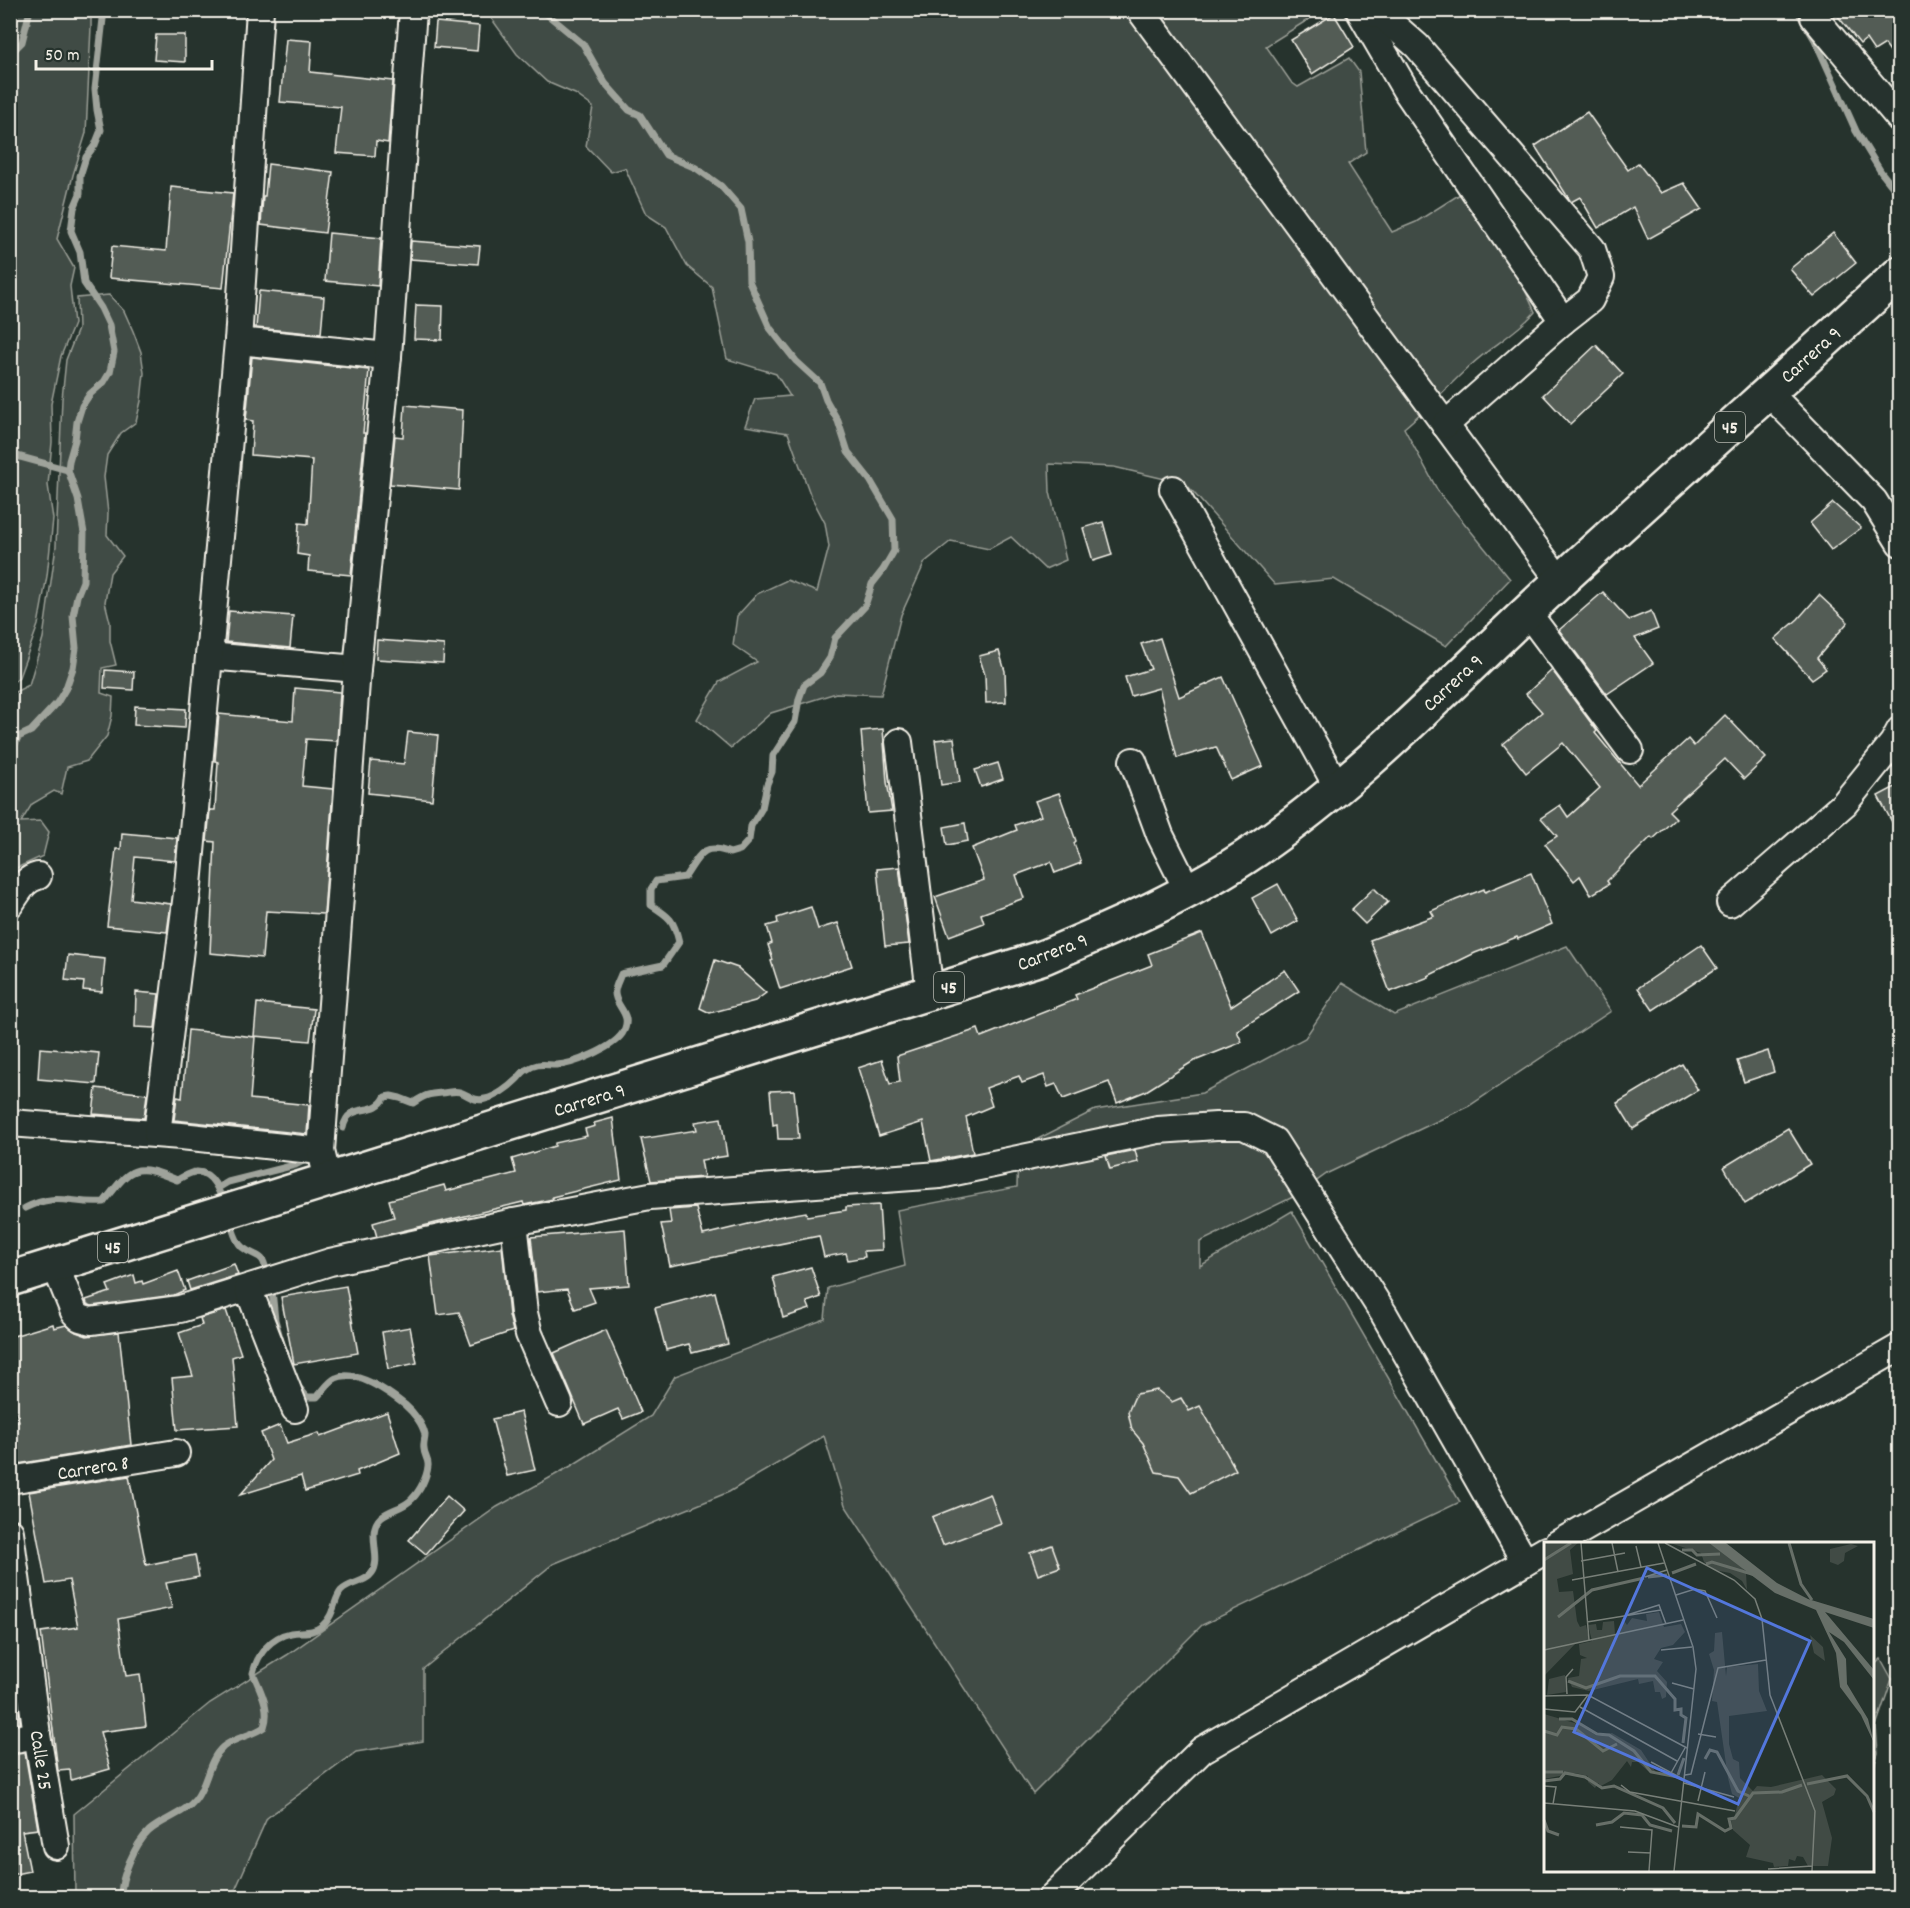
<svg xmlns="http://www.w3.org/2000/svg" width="1910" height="1908" font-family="Dekko,sans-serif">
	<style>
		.green { fill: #414b45; stroke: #9a9e96; stroke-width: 1.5 }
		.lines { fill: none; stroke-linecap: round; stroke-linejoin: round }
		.stream { stroke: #9fa39b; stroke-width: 7 }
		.building { fill: #525c55; stroke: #f4f1e8; stroke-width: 1.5 }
		.minor-casing { stroke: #f4f1e8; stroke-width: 30 }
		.trunk-casing { stroke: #f4f1e8; stroke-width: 38 }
		.minor { stroke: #26332d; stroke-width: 26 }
		.trunk { stroke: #26332d; stroke-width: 33 }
		.labels { text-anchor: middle; stroke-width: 4.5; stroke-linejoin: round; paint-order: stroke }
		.shield { fill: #26332d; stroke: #b6b8b0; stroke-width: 1.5 }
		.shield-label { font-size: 18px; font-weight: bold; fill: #f4f1e8 }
		.street-label { font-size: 20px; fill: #f4f1e8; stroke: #26332d }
		.inset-river { fill: none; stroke: #676f68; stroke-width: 3 }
		.inset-road { fill: none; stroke: #787f78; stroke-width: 1.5 }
		.view { fill: #5377dc; fill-opacity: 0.15; stroke: #5377dc; stroke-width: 3 }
		.inset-edge { fill: none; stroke: #f4f1e8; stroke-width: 3 }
	</style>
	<rect width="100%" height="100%" fill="#26332d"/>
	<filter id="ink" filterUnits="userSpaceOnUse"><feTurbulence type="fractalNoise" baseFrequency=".0167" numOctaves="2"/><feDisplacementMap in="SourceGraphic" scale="12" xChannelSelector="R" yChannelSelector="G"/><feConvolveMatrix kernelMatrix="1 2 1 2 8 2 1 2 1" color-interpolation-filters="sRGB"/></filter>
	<g filter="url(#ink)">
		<g class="green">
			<polygon points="11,10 91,11 91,27 86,133 73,175 57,239 74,268 70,286 74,324 61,356 51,404 52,442 48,485 53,519 47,576 38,625 19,677 11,684"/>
			<path d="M 1148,10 L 1156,24 L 1181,11 L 1322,11 L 1266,46 L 1291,82 L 1298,87 L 1349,58 L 1359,72 L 1366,152 L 1348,164 L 1392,232 L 1416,222 L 1460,194 L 1514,266 L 1535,312 C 1517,333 1491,346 1471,365 C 1448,386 1428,408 1404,428 L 1438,491 L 1510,579 L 1446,646 L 1334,579 L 1275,585 L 1186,484 L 1114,467 L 1049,464 L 1050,492 L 1066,560 L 1045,569 L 1011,537 L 989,549 L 951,541 L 925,562 L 901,615 L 881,695 L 836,693 L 771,713 L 731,748 L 697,719 L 719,682 L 757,662 L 733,645 L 737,616 L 757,594 L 787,580 L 817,592 L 829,547 L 825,523 L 810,494 L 788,433 L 745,426 L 755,399 L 790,396 L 776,374 L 727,359 L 712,287 L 687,266 L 666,227 L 646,214 L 625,168 L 611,172 L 586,146 L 593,107 L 575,94 L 547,82 L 517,54 L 486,11 Z"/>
			<polygon points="109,295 124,311 133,331 141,352 144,373 141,401 136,422 121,433 107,455 104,477 108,513 107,535 123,556 110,573 105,602 110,622 110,641 116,665 102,668 101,693 113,697 112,716 107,736 87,761 67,767 61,794 54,791 32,804 21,822 41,821 49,832 43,856 14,869 11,896 11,694 29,685 43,638 56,546 62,399 66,360 78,329 77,298"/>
			<polygon points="1567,946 1611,1011 1469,1106 1328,1173 1297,1195 1200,1242 1200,1266 1292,1211 1460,1502 1202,1625 1033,1794 845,1505 824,1436 729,1492 553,1564 423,1669 423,1741 356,1752 267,1818 232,1897 66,1898 75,1895 74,1814 210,1703 287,1655 497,1507 571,1466 651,1416 675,1376 825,1319 828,1288 905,1266 897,1210 1017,1187 1018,1149 1095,1110 1202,1093 1305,1038 1342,983 1394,1015"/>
			<polygon points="1881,1659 1892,1679 1876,1726 1878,1753 1873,1770 1873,1666"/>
		</g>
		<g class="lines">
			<g class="stream">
				<polyline points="1797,10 1815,40 1856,131 1881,172 1900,196"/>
				<polyline points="10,54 22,42 30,10"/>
				<polyline points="10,447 17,456 68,470"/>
				<polyline points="10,757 18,737 31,731 57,703 66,688 73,668 76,648 73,616 77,596 83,581 84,533 78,499 68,470 69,461 75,440 77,422 82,406 90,394 104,382 110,372 114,352 109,325 101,308 84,283 80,252 71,231 74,208 80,194 80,176 86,157 95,145 101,130 97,110 95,89 104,10"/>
				<path d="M 343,1128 C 349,1100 375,1118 385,1097 L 391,1096 L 400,1098 L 413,1103 C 425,1095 428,1094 442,1093 C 448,1093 453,1090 460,1092 C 469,1095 474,1102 485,1099 C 496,1097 509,1087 516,1080 C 520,1077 522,1072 526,1070 C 538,1062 544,1065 556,1065 C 573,1065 612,1048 622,1034 C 635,1014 614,1007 615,992 C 615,986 619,980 621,974 L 663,965 L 679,942 C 674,920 670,917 651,905 L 651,889 L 656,881 L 685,877 C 699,857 702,841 730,853 L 740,850 L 749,840 L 751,826 L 762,808 L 767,784 L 772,772 L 773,756 L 795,722 L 799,699 L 804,685 L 820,673 L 830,658 L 835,638 L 865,606 L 872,584 L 883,570 L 894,551 L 893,519 L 870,480 L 848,452 L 838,421 L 826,400 L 820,383 L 796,361 L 770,328 L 749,281 L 748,242 L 741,209 L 721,186 L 696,168 L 666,155 L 640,115 L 629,110 L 605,83 L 583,44 L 542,10"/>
				<polyline points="218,1188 228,1182 295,1165 305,1160"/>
				<path d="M 25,1208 C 58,1191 72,1205 104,1202 C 131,1167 134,1162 177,1180 C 183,1177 190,1172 196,1172 C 213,1171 220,1193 224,1205"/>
				<path d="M 230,1221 C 233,1229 235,1241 242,1247 C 258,1260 264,1250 267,1277"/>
				<polyline points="272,1290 275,1320 281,1341"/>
				<path d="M 121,1898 C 120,1878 135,1844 149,1831 C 163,1819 184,1814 195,1800 C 208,1784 207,1761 223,1747 C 235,1737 252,1736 264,1727 C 271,1708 260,1690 253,1673 C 258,1653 271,1637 291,1633 C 303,1631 312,1634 322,1626 C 334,1617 334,1599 341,1591 C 350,1582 365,1583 372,1573 C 383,1558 365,1532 381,1517 C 391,1509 404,1508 412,1499 C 420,1491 427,1477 428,1466 C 429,1460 424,1455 424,1449 C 423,1444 425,1440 425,1435 C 423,1424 413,1412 405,1405 C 390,1393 355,1368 336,1378 C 329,1381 323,1391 317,1397 L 307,1397 L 297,1385"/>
			</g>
		</g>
		<g class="building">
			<polygon points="1833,10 1899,10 1899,64 1885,44 1874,51 1866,39 1860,44"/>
			<polygon points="1334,14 1354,47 1312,74 1291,40"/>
			<polygon points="436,22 479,26 477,51 434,47"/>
			<polygon points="156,35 185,35 185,62 154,60"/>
			<polygon points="286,39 312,41 310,72 393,81 388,143 376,141 375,156 336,153 341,107 280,102"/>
			<polygon points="1587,112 1628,170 1638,163 1661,193 1684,183 1702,209 1648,239 1633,207 1598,228 1580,197 1571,202 1535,146"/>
			<polygon points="268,164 333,172 325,233 261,225 263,196 265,196"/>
			<polygon points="171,187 233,193 223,288 109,278 112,246 166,251"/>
			<polygon points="329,233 381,238 378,286 325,281"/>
			<polygon points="1833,233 1856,263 1814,297 1790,269"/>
			<polygon points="411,241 480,246 478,264 410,259"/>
			<polygon points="259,291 324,297 321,334 256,328"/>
			<polygon points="416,305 443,306 442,340 414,339"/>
			<polygon points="1596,345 1623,374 1570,424 1543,395"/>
			<polygon points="252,357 369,370 363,433 365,433 351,575 308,571 309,556 297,554 299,523 308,524 312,460 251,455 253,421 246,420"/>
			<polygon points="405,405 463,410 459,490 390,484 395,436 403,437"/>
			<polygon points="1833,503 1861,528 1831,550 1810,523"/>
			<polygon points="1103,522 1112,555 1093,561 1083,528"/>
			<polygon points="1603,592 1629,620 1651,611 1658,629 1635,638 1653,663 1607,694 1559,630"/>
			<polygon points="1819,595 1848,622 1817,658 1826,669 1812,679 1775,639 1798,619"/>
			<polygon points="229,611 293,616 290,648 226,642"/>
			<polygon points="1160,638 1179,697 1223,677 1263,766 1231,780 1216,747 1177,758 1159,688 1131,696 1125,677 1151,669 1141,644"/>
			<polygon points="377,640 444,645 443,663 376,659"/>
			<polygon points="999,651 1005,671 1006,702 986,703 985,675 979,656"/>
			<polygon points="105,670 134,672 133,690 104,688"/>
			<polygon points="1552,670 1597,731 1595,733 1638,785 1688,739 1694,746 1725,715 1766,758 1744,779 1725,759 1669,811 1676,818 1653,839 1651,837 1607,881 1609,884 1591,895 1580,876 1574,881 1545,844 1557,836 1541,818 1560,805 1568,817 1600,788 1563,743 1526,773 1503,744 1542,712 1526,694"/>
			<polygon points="295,688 340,692 337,741 306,739 302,786 333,789 324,914 266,911 262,958 210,953 215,842 207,841 210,810 215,810 218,762 215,761 219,714 293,721"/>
			<polygon points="135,706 186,709 185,728 134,725"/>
			<polygon points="883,729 887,782 892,811 868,813 861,731"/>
			<polygon points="408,732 438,735 432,800 368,793 371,761 404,764"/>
			<polygon points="954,738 960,782 941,785 935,740"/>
			<polygon points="998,763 1003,779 981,787 975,770"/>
			<polygon points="1899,785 1899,835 1878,796"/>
			<polygon points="1059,793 1076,841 1074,843 1081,863 1055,873 1051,862 1016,875 1024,898 981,914 984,923 949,936 935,897 984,880 972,848 1017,830 1015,825 1041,816 1035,801"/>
			<polygon points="965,823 968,841 947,845 944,827"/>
			<polygon points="122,833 177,838 175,861 135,857 131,899 171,904 167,932 107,926 116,849 121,849"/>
			<polygon points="899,867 909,944 885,946 877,869"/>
			<polygon points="1531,873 1552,924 1518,939 1517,937 1475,953 1428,976 1429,977 1390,992 1370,940 1434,916 1431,911 1456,900 1484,889 1485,892"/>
			<polygon points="1278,884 1298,921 1272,936 1252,898"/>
			<polygon points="1374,888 1388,902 1365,924 1351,910"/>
			<polygon points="811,907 818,929 838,923 852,966 780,989 771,961 773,960 768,945 772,943 767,926 778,923 777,918"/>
			<polygon points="1202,933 1231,1006 1285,970 1299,991 1237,1031 1242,1042 1192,1062 1146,1091 1117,1103 1109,1082 1063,1099 1056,1084 1048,1087 1044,1075 1022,1083 1019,1076 986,1088 992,1106 966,1117 973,1153 931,1161 923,1122 879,1136 858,1068 882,1060 890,1084 900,1082 897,1056 978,1029 981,1037 1077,999 1075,995 1152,965 1148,954"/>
			<polygon points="1701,945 1717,968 1653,1010 1638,988"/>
			<polygon points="68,955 105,959 102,992 83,990 84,982 65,980"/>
			<polygon points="715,960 738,968 766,993 755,1001 710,1013 700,1008"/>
			<polygon points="136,992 159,994 155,1028 135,1027"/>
			<polygon points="257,1003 314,1009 310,1041 254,1036"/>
			<polygon points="188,1030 255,1037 250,1099 309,1105 307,1134 174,1120 177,1097 182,1098"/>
			<polygon points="40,1048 99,1053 96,1084 38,1079"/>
			<polygon points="1768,1051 1774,1072 1744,1082 1737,1061"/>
			<polygon points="1682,1064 1698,1090 1633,1129 1617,1103"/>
			<polygon points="96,1088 147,1094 144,1118 93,1114"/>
			<polygon points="794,1090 799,1139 778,1139 777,1124 773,1125 770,1091"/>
			<polygon points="613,1118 621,1180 552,1197 553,1199 524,1205 523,1202 377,1237 373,1223 394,1217 389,1200 444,1185 446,1191 516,1173 512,1159 555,1146 555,1143 587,1136 585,1129 595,1126 594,1123"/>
			<polygon points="721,1118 727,1156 701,1160 704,1177 651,1181 641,1139 697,1130 695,1122"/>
			<polygon points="1788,1128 1810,1164 1745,1204 1724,1167"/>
			<polygon points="1135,1150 1138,1162 1110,1169 1106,1156"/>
			<polygon points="879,1205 882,1250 864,1251 865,1257 848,1260 846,1253 824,1257 819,1236 670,1266 661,1224 671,1223 669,1210 696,1208 703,1235 777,1217 806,1212 807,1216 846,1210 846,1207"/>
			<polygon points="625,1229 629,1285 589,1288 595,1302 575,1309 567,1289 537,1292 531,1237"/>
			<polygon points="502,1247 509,1315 513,1331 471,1345 459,1312 438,1315 430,1256"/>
			<polygon points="234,1264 238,1275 190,1290 187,1281"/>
			<polygon points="811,1267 821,1297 807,1302 810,1309 783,1318 773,1277"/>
			<polygon points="178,1271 185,1290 174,1295 92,1306 87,1304 86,1300 110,1292 107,1285 134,1275 136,1283 142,1281 143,1284"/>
			<polygon points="346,1286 358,1353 294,1364 281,1297"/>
			<polygon points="715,1292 728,1344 692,1353 689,1344 666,1350 655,1308"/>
			<polygon points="226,1310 241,1354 232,1357 238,1426 177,1430 172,1378 193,1376 179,1333 202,1325 200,1318"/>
			<polygon points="53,1324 54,1328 66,1325 76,1332 87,1336 119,1332 131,1445 18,1464 13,1422 19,1421 10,1395 10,1384 17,1381 10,1359 10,1337"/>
			<polygon points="410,1327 417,1363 388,1369 382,1332"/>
			<polygon points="606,1330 641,1412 623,1419 618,1409 584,1424 554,1353"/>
			<polygon points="1157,1390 1172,1402 1181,1398 1189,1411 1200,1406 1236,1470 1191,1493 1179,1476 1156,1472 1143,1443 1132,1430 1128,1412 1136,1394"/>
			<polygon points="387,1412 400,1453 357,1471 358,1475 305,1491 301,1476 240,1495 271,1460 261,1433 280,1425 287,1443 319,1433 320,1437"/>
			<polygon points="521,1412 535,1470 507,1476 492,1419"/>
			<polygon points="129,1476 146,1565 195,1555 199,1577 166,1583 172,1608 118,1619 126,1676 140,1674 146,1726 100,1732 110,1769 71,1780 70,1770 58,1771 41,1632 78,1627 69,1580 46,1584 29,1492"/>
			<polygon points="990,1494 1001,1523 943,1545 932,1517"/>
			<polygon points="447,1496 464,1511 426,1554 409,1540"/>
			<polygon points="1052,1545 1060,1567 1038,1575 1030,1553"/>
			<polygon points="17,1702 20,1723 10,1725 10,1703"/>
			<polygon points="25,1753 38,1829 22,1831 30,1871 10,1875 10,1755"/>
		</g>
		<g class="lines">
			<g class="minor-casing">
				<g id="minor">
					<polyline points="1140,10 1560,581"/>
					<polyline points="1359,10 1405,89 1563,321"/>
					<polyline points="1364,10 1383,16 1417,46 1592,249 1601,277 1590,300 1563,321 1445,425"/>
					<polyline points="1814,17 1900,119"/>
					<polyline points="238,341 388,356"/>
					<polyline points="1768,392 1874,501 1900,543"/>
					<polyline points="1173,489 1338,788"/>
					<polyline points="1527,612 1630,750"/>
					<polyline points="209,656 357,669"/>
					<polyline points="899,742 930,993"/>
					<polyline points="1133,761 1160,835 1188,891"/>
					<polyline points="1730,903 1844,804 1893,743 1900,730"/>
					<path d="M 10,904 C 18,893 24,879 38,876"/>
					<polyline points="10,1123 181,1136 321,1151"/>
					<polyline points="157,1134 188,885 238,341 260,10"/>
					<polyline points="328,1180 321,1151 357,669 388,356 413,10"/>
					<polyline points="514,1222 524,1313 529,1334 559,1403"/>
					<polyline points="55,1265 74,1312 80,1318 91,1321 180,1309 330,1262 514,1222 650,1196 940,1175 1158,1130 1216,1126 1244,1126 1274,1141 1384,1314 1525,1562"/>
					<polyline points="248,1288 295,1409"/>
					<polyline points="10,1480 176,1453"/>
					<polyline points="10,1532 37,1735 56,1846"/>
					<polyline points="1557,1544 1900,1347"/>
					<polyline points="10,1740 37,1735"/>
					<polyline points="1051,1898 1202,1750 1546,1550"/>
				</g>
			</g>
			<g class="trunk-casing">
				<path id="trunk" d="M 10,1279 L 1044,957 C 1117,926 1190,895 1256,850 C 1366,775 1457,676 1555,586 C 1669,481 1785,378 1900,273"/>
			</g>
			<use href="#minor" class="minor"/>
			<use href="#trunk" class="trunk"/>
		</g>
	</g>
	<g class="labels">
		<g class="shield">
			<rect x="1715" y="412" width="30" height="30" rx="4.5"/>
			<rect x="934" y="972" width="30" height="30" rx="4.5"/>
			<rect x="98" y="1232" width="30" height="30" rx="4.5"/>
		</g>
		<g class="shield-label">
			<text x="1730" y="433">45</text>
			<text x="949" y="993">45</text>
			<text x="113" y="1253">45</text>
		</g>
		<g class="street-label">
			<text transform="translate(1810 354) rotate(-42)" y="7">Carrera 9</text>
			<text transform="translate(1452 682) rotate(-43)" y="7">Carrera 9</text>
			<text transform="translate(1052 951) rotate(-21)" y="7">Carrera 9</text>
			<text transform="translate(589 1099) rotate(-17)" y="7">Carrera 9</text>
			<text transform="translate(93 1467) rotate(-9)" y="7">Carrera 8</text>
			<text transform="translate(42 1760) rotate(81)" y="7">Calle 25</text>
		</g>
	</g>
	<g transform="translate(1544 1542)">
		<rect width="330" height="330" fill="#26332d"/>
		<path d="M 0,1 L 34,1 L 26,8 L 29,32 L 13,37 L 15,50 L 29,49 L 33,79 L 36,85 L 42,83 L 45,98 L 32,101 L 0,134 ZM 126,1 L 165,1 L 197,23 L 202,31 L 203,48 L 198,39 L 186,31 L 170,28 L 160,20 L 157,11 ZM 307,2 L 314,4 L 301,11 L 300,19 L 294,23 L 286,20 L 286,7 ZM 115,70 L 120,85 L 137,82 L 141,90 L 129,103 L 117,106 L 110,117 L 119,120 L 113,129 L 123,140 L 122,155 L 118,157 L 116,150 L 111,150 L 109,139 L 95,142 L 94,137 L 45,149 L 28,145 L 24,136 L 35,134 L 37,117 L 43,116 L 36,113 L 35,102 L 48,99 L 44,83 L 52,82 L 53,88 L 58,88 L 59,80 L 70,79 L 71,92 L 76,91 L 78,76 L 83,83 L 88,76 L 103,79 L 102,72 ZM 178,90 L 182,134 L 183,125 L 214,122 L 215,149 L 223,169 L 185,174 L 185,202 L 189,217 L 195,220 L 196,236 L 209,249 L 213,244 L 227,245 L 278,233 L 292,247 L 290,253 L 278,260 L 288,296 L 284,324 L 264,324 L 259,315 L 253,314 L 251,319 L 245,317 L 244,324 L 230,325 L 229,321 L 202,315 L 206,303 L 189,288 L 187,278 L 190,277 L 195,256 L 188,252 L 184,236 L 173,160 L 168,159 L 170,128 L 165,112 L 170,109 L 171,91 ZM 266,93 L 279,105 L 281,119 L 270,111 ZM 21,133 L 22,150 L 3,153 L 5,137 ZM 0,172 L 34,182 L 53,194 L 68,191 L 97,208 L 111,229 L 106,231 L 94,220 L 88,220 L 87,225 L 83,219 L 68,238 L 57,244 L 54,241 L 51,246 L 44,240 L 44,234 L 31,231 L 0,237 Z" fill="#414b45"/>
		<path d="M 165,1 L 182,1 L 233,41 L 264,57 L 330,77 L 330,86 L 281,70 L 330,128 L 330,138 L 300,100 L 285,90 L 302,117 L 303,142 L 324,177 L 330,201 L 317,173 L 296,145 L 292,111 L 272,68 L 231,51 Z" fill="#676f68"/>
		<path class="inset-river" d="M 245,1 L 257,42 L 268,58M 138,8 L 148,8 L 153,13 L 176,12M 0,18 L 27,1M 162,22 L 168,20 L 211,33M 128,31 L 152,22M 104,35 L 123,33M 14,75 L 48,48 L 100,36M 24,139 L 42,146 L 76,134 L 111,134 L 131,157 L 131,168 L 137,167 L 137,173 L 142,176 L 139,201M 15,177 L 28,177 L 53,192 L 65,193 L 90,209 L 107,230 L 134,235M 0,189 L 13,193 L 18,185 L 32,187 L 59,209 L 73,202M 161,217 L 166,208 L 173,210 L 194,249 L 205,254M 0,230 L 19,230M 134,233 L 140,216M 0,239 L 16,237 L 21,231 L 41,235 L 58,246 L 70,244 L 119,266 L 131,281M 263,242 L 303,234 L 323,254 L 330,270M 0,278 L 4,289 L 15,293M 52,283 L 68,280 L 80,271 L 98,273 L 106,283 L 128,289M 138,284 L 152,285 L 154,272 L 181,289 L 187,286 L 185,277 L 191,276 L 209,251 L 238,250 L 258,243"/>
		<path class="inset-road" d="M 37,1 L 45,98M 68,1 L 74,30M 114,1 L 149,105 L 152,127 L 130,329M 121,1 L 190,38 L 211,57 L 218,77 L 226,153 L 271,269 L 268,329M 92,4 L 97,25M 37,19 L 81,11M 101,35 L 123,28M 28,38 L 120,21M 132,53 L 151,47 L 161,49 L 173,76M 83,73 L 115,63 L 122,82M 43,80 L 117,68M 0,108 L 139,78M 117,108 L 148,105M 128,141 L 150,147M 23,152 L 22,135 L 29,127M 0,154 L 44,153 L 143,206M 36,165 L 133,219M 0,167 L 31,170 L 44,153M 154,192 L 172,195M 107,220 L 139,237M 127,231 L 141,206M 141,233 L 147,232 L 174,126 L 222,118M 140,241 L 190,255M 77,243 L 86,250 L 191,269M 0,244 L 12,245 L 9,262M 154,259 L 161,230M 0,261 L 91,269 L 134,285M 76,285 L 108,288 L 105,329M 84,310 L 107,311M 224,327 L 268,324"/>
		<path class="view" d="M 103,26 L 266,99 L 194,262 L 30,190 Z"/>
		<rect width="330" height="330" class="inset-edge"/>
	</g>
	<rect width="1910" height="1908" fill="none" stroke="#26332d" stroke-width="36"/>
	<rect x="18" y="18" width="1874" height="1872" fill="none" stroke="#f4f1e8" stroke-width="2" filter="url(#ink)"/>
	<path d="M36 60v9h176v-9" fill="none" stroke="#f4f1e8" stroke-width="3"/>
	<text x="45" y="60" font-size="18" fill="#f4f1e8" stroke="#26332d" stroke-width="4.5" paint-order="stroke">50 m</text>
</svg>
